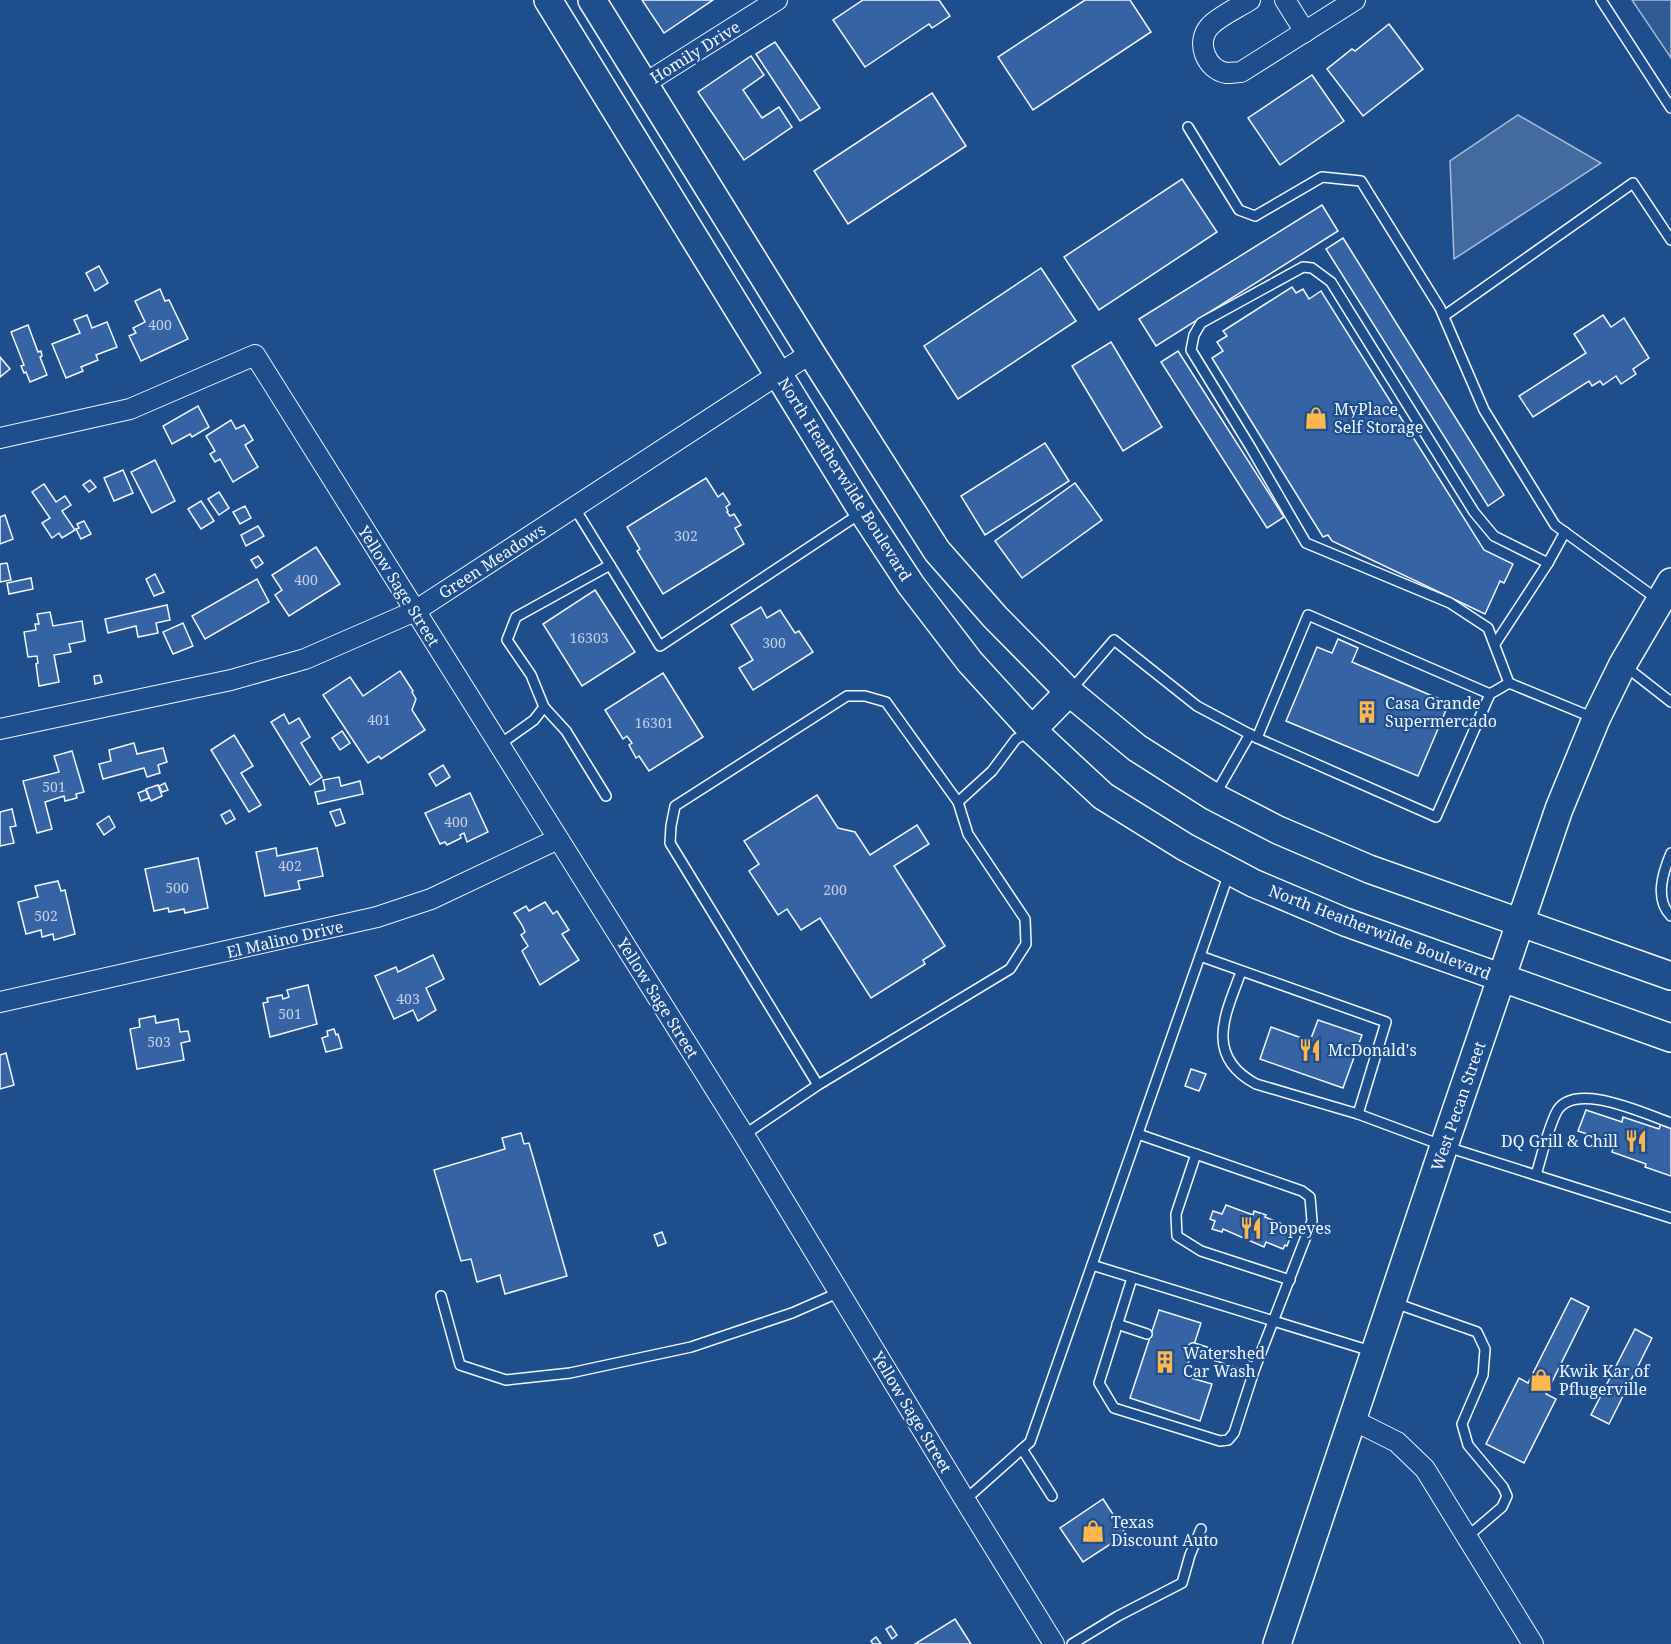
<svg xmlns="http://www.w3.org/2000/svg" width="1671" height="1644" font-family="'Noto Serif',serif">
	<style>
		.built { fill: #305b95; stroke: #a8bbd7; stroke-width: 1.5 }
		.water { fill: #446ba0; stroke: #a8bbd7; stroke-width: 1.5 }
		.building { fill: #3563a3; stroke: #f2f6ff; stroke-width: 1.5 }
		.lines { fill: none; stroke-linecap: round; stroke-linejoin: round }
		.service-casing { stroke: #f2f6ff; stroke-width: 12 }
		.minor-casing { stroke: #f2f6ff; stroke-width: 22 }
		.secondary-casing { stroke: #f2f6ff; stroke-width: 30 }
		.service { stroke: #1f4e8c; stroke-width: 9 }
		.minor { stroke: #1f4e8c; stroke-width: 20 }
		.secondary { stroke: #1f4e8c; stroke-width: 27 }
		.labels { text-anchor: middle; stroke-width: 4.5; stroke-linejoin: round; paint-order: stroke }
		.number-label { font-size: 14px; fill: #c3d1e8 }
		.street-label { font-size: 16px; fill: #f2f6ff; stroke: #1f4e8c }
		.poi-label { font-size: 16px; fill: #f2f6ff; stroke: #1f4e8c; text-anchor: start }
	</style>
	<rect width="100%" height="100%" fill="#1f4e8c"/>
	<polygon class="built" points="1632,0 1671,0 1671,58"/>
	<polygon class="water" points="1518,115 1601,163 1454,259 1450,161"/>
	<g class="building">
		<polygon points="642,0 713,0 664,33"/>
		<polygon points="863,0 939,0 950,16 932,28 929,24 865,67 833,20"/>
		<polygon points="1085,0 1130,0 1151,32 1033,110 998,57"/>
		<polygon points="1389,24 1423,69 1363,116 1327,69 1352,49 1355,51"/>
		<polygon points="775,42 820,108 800,121 756,54"/>
		<polygon points="751,56 764,75 743,90 762,118 779,107 792,127 744,160 698,92"/>
		<polygon points="1312,75 1344,121 1280,165 1248,118"/>
		<polygon points="932,93 966,146 848,224 814,171"/>
		<polygon points="1182,179 1217,232 1099,310 1064,257"/>
		<polygon points="1322,205 1338,231 1156,346 1139,319"/>
		<polygon points="1343,238 1504,495 1488,506 1326,249"/>
		<polygon points="99,266 108,283 95,291 86,273"/>
		<polygon points="1041,268 1076,321 958,399 924,346"/>
		<polygon points="1292,287 1296,293 1303,289 1309,299 1321,291 1484,550 1513,564 1504,583 1500,581 1485,614 1332,541 1328,535 1323,537 1212,358 1223,351 1217,342 1227,336 1223,331"/>
		<polygon points="160,289 165,301 169,300 188,339 141,361 129,336 136,333 133,328 145,322 135,301"/>
		<polygon points="87,315 92,328 107,322 117,347 96,355 98,360 81,367 83,371 66,378 52,344 80,333 74,320"/>
		<polygon points="1603,315 1611,327 1624,318 1649,358 1633,369 1636,374 1621,384 1616,376 1603,385 1600,381 1592,386 1589,381 1533,417 1519,396 1586,353 1574,334"/>
		<polygon points="28,325 38,352 41,351 42,356 40,357 47,375 30,382 26,372 24,373 21,366 24,365 11,332"/>
		<polygon points="1111,342 1162,427 1123,451 1072,366"/>
		<polygon points="1178,351 1284,517 1267,528 1161,362"/>
		<polygon points="0,357 10,369 0,377"/>
		<polygon points="198,406 209,427 192,437 190,434 172,444 163,426"/>
		<polygon points="231,420 236,429 244,425 253,440 245,445 258,467 233,482 220,459 215,462 210,454 215,451 206,436"/>
		<polygon points="1045,443 1069,481 985,535 961,496"/>
		<polygon points="155,460 175,501 152,513 131,472"/>
		<polygon points="123,470 133,493 114,501 104,478"/>
		<polygon points="706,478 718,497 723,493 730,504 726,507 728,511 727,512 730,516 734,514 741,525 735,528 744,544 663,594 637,551 640,549 627,527"/>
		<polygon points="90,480 96,487 89,492 83,485"/>
		<polygon points="1075,483 1102,520 1022,578 995,541"/>
		<polygon points="44,484 56,502 65,496 71,505 62,511 75,530 62,538 59,533 52,538 42,523 50,518 32,492"/>
		<polygon points="219,492 229,508 219,515 208,499"/>
		<polygon points="201,501 214,521 201,529 188,509"/>
		<polygon points="245,506 251,518 240,524 233,512"/>
		<polygon points="5,515 13,539 0,544 0,517"/>
		<polygon points="84,521 91,534 81,539 76,529 79,528 77,524"/>
		<polygon points="258,526 264,536 246,546 241,535"/>
		<polygon points="316,547 340,584 289,616 275,595 282,590 272,575"/>
		<polygon points="258,556 263,563 256,568 251,560"/>
		<polygon points="7,563 11,580 0,582 0,564"/>
		<polygon points="155,574 164,592 154,596 146,579"/>
		<polygon points="31,578 33,589 9,594 7,583"/>
		<polygon points="257,579 269,602 205,639 192,616"/>
		<polygon points="595,590 635,652 582,686 543,624"/>
		<polygon points="167,605 170,620 156,623 158,633 138,637 136,626 108,633 105,619"/>
		<polygon points="761,607 767,618 780,610 795,633 799,631 813,652 753,690 739,668 753,660 731,625"/>
		<polygon points="50,612 53,626 82,621 85,641 69,644 71,652 54,655 59,682 39,686 36,664 38,663 37,656 28,657 24,632 36,630 35,624 39,624 37,614"/>
		<polygon points="183,623 193,646 173,654 163,632"/>
		<polygon points="1338,639 1358,648 1352,662 1449,703 1418,776 1286,721 1317,647 1332,653"/>
		<polygon points="400,671 413,691 412,692 416,699 412,710 425,730 381,759 379,756 368,763 323,695 350,677 363,696"/>
		<polygon points="663,673 703,737 649,771 639,756 636,758 629,745 632,743 627,736 623,739 605,710"/>
		<polygon points="100,675 102,682 95,684 94,676"/>
		<polygon points="284,714 289,724 299,718 310,737 301,743 322,777 310,785 271,722"/>
		<polygon points="342,731 350,743 340,750 332,738"/>
		<polygon points="234,735 253,766 241,773 261,805 249,812 211,750"/>
		<polygon points="134,743 137,754 163,748 167,762 158,765 160,773 147,777 144,768 103,779 99,764 111,761 109,750"/>
		<polygon points="72,751 84,792 76,794 77,798 65,801 64,796 45,802 52,829 37,833 23,781 59,772 54,756"/>
		<polygon points="443,765 450,777 436,786 429,774"/>
		<polygon points="339,777 341,786 360,781 363,794 318,804 315,792 325,790 323,780"/>
		<polygon points="165,783 168,790 162,792 159,786"/>
		<polygon points="158,785 162,796 151,801 146,789"/>
		<polygon points="146,790 149,798 141,801 138,793"/>
		<polygon points="470,793 488,832 467,842 464,833 460,835 461,838 447,845 445,842 440,844 425,813"/>
		<polygon points="817,795 838,828 855,832 870,855 917,825 929,844 894,866 945,946 923,960 925,964 871,998 820,918 801,930 787,909 778,915 749,871 759,864 744,841"/>
		<polygon points="12,809 16,826 10,827 14,843 0,846 0,812"/>
		<polygon points="340,809 345,823 336,826 330,812"/>
		<polygon points="230,810 235,819 226,824 221,815"/>
		<polygon points="109,816 115,827 104,835 97,824"/>
		<polygon points="276,848 277,856 317,848 323,876 298,881 300,889 265,896 256,852"/>
		<polygon points="198,858 208,908 185,913 184,909 169,912 168,908 154,911 145,869"/>
		<polygon points="58,881 61,891 65,890 75,934 54,940 53,934 42,937 41,930 26,934 18,902 38,897 35,886"/>
		<polygon points="545,902 553,914 557,911 569,930 562,934 579,960 540,985 522,951 528,946 521,935 525,932 522,925 514,913 526,906 529,911"/>
		<polygon points="433,955 444,979 426,988 436,1010 418,1021 413,1010 394,1019 375,976 396,967 398,972"/>
		<polygon points="308,985 317,1024 270,1037 263,1003 268,1002 267,998 282,995 283,999 289,997 287,990"/>
		<polygon points="155,1016 156,1023 178,1019 180,1032 188,1031 190,1041 181,1043 184,1060 137,1069 130,1029 140,1027 139,1019"/>
		<polygon points="1318,1020 1362,1035 1343,1088 1260,1059 1271,1027 1310,1041"/>
		<polygon points="334,1029 336,1035 338,1034 342,1048 326,1052 322,1038 328,1036 327,1031"/>
		<polygon points="6,1053 14,1085 0,1089 0,1055"/>
		<polygon points="1191,1069 1206,1074 1199,1091 1185,1086"/>
		<polygon points="1586,1110 1622,1122 1623,1117 1659,1129 1661,1123 1671,1126 1671,1176 1645,1167 1646,1164 1612,1152 1613,1148 1600,1143 1602,1139 1578,1131"/>
		<polygon points="521,1133 524,1144 529,1143 567,1276 505,1294 500,1275 477,1282 471,1259 461,1261 434,1170 505,1149 502,1138"/>
		<polygon points="1226,1205 1253,1215 1254,1211 1266,1215 1265,1217 1290,1227 1290,1229 1293,1230 1287,1246 1285,1245 1283,1249 1266,1242 1264,1247 1223,1229 1222,1232 1212,1229 1215,1221 1210,1219 1213,1211 1222,1214"/>
		<polygon points="662,1232 666,1243 658,1246 654,1235"/>
		<polygon points="1571,1298 1589,1307 1546,1394 1556,1399 1524,1463 1486,1444 1519,1378 1528,1383"/>
		<polygon points="1159,1310 1201,1323 1184,1376 1212,1384 1200,1421 1130,1398"/>
		<polygon points="1635,1329 1652,1338 1609,1424 1591,1415"/>
		<polygon points="1103,1499 1126,1534 1083,1562 1060,1528"/>
		<polygon points="955,1619 971,1644 915,1644"/>
		<polygon points="891,1626 897,1635 892,1639 886,1629"/>
		<polygon points="876,1637 881,1644 873,1644 871,1641"/>
	</g>
	<g class="lines">
		<g class="service-casing">
			<g id="service">
				<polyline points="1601,0 1671,108"/>
				<polyline points="1188,127 1239,210 1255,216 1322,177 1361,181 1440,308 1484,410 1555,525 1657,599"/>
				<polyline points="1444,316 1633,183 1671,240"/>
				<polyline points="574,507 660,646 861,513"/>
				<polyline points="1495,644 1548,563"/>
				<polyline points="1625,666 1671,702"/>
				<polyline points="1509,683 1488,628 1450,603 1306,543 1251,448 1191,350 1194,335 1201,323 1303,267 1312,268 1331,282 1474,512 1494,536 1548,563 1565,532"/>
				<polyline points="1071,690 1114,640 1197,706 1257,738 1436,817 1490,694 1509,683 1594,718"/>
				<polyline points="544,707 566,731 606,796"/>
				<polyline points="1257,738 1308,615 1490,694"/>
				<polyline points="499,745 534,720 544,707 531,675 507,640 516,617 610,565"/>
				<polyline points="1215,795 1250,734"/>
				<polyline points="958,802 992,771 1016,739 1030,731"/>
				<path d="M 1671,853 C 1663,872 1654,899 1671,916"/>
				<polyline points="1200,956 1386,1022 1358,1114"/>
				<path d="M 1241,972 C 1225,1015 1204,1056 1256,1084 L 1358,1114 L 1444,1146 L 1671,1218"/>
				<polyline points="744,1135 818,1085 1010,969 1026,944 1025,919 968,834 958,802 886,702 865,696 847,696 675,806 671,826 670,843 818,1085"/>
				<polyline points="1196,1154 1176,1214 1177,1236 1201,1251 1290,1280"/>
				<path d="M 1536,1175 C 1542,1155 1547,1132 1556,1113 C 1572,1079 1645,1114 1671,1123"/>
				<polyline points="1092,1265 1371,1351"/>
				<polyline points="1132,1278 1099,1383 1114,1408 1220,1441 1228,1440 1234,1433 1255,1368 1312,1221 1310,1197 1302,1191 1138,1134"/>
				<polyline points="441,1296 460,1365 506,1380 570,1373 691,1347 792,1313 840,1292"/>
				<polyline points="1395,1303 1477,1332 1485,1349 1483,1375 1462,1424 1468,1445 1503,1487 1507,1496 1502,1507 1467,1537"/>
				<polyline points="1117,1324 1147,1334"/>
				<polyline points="1193,1348 1255,1368"/>
				<polyline points="1022,1449 1052,1496"/>
				<polyline points="965,1500 1030,1442 1229,873"/>
				<polyline points="1072,1644 1118,1616 1182,1583 1190,1555 1201,1529"/>
			</g>
		</g>
		<g class="minor-casing">
			<g id="minor">
				<path d="M 1250,0 C 1239,7 1218,17 1210,26 C 1195,42 1206,70 1227,73 C 1232,73 1237,72 1241,72 L 1355,0"/>
				<polyline points="1285,0 1305,32"/>
				<polyline points="644,84 777,0"/>
				<polyline points="0,438 130,409 255,355 744,1135 965,1500 1054,1644"/>
				<polyline points="0,729 231,680 305,659 415,611 811,353"/>
				<polyline points="0,1002 377,917 431,899 558,839"/>
				<polyline points="1353,1420 1397,1442 1425,1469 1533,1644"/>
			</g>
		</g>
		<g class="secondary-casing">
			<g id="secondary">
				<polyline points="548,0 863,512 911,585 970,662 1032,730 1103,796 1185,847 1253,883 1345,922 1671,1038"/>
				<polyline points="592,0 811,353 937,551 995,617 1069,692 1137,748 1214,797 1278,830 1369,869 1671,976"/>
				<polyline points="1032,730 1069,692"/>
				<polyline points="1277,1644 1444,1146 1559,809 1596,719 1623,664 1671,582"/>
			</g>
		</g>
		<use href="#service" class="service"/>
		<use href="#minor" class="minor"/>
		<use href="#secondary" class="secondary"/>
	</g>
	<defs>
		<g id="shop-bare" transform="scale(1.8)"><path d="M-5-2.5h2.3a2.7 3.5 0 0 1 5.4 0H5L5.5 6h-11ZM-1.5-2.5h3a1.5 2.3 0 0 0-3 0Z" fill="#ffb74d" stroke="#1f4e8c" stroke-width="2.5" paint-order="stroke"/></g>
		<g id="building-bare" transform="scale(1.8)"><path d="M-4-6H4V6H1V3H-1V6H-4ZM-2.5-4.3h1.7v1.8h-1.7ZM.8-4.3h1.7v1.8H.8ZM-2.5-1h1.7V.8h-1.7ZM.8-1h1.7V.8H.8Z" fill="#ffb74d" stroke="#1f4e8c" stroke-width="2.5" paint-order="stroke"/></g>
		<g id="restaurant-bare" transform="scale(1.8)"><path d="M-5-6h1v4h1v-4h1v4h1v-4h1v5L-1.5 .5V6h-2V.5L-5-1ZM5-6V6H3V1.5H1.5Q1.5-4 5-6Z" fill="#ffb74d" stroke="#1f4e8c" stroke-width="2.5" paint-order="stroke"/></g>
	</defs>
	<g fill-rule="evenodd">
		<use href="#shop-bare" x="1316" y="418"/>
		<use href="#building-bare" x="1367" y="712"/>
		<use href="#restaurant-bare" x="1310" y="1050"/>
		<use href="#restaurant-bare" x="1636" y="1141"/>
		<use href="#restaurant-bare" x="1251" y="1228"/>
		<use href="#building-bare" x="1165" y="1362"/>
		<use href="#shop-bare" x="1541" y="1380"/>
		<use href="#shop-bare" x="1093" y="1531"/>
	</g>
	<g class="labels">
		<g class="number-label">
			<text x="160" y="330">400</text>
			<text x="686" y="541">302</text>
			<text x="306" y="585">400</text>
			<text x="589" y="643">16303</text>
			<text x="774" y="648">300</text>
			<text x="379" y="725">401</text>
			<text x="654" y="728">16301</text>
			<text x="54" y="792">501</text>
			<text x="456" y="827">400</text>
			<text x="290" y="871">402</text>
			<text x="177" y="893">500</text>
			<text x="835" y="895">200</text>
			<text x="46" y="921">502</text>
			<text x="408" y="1004">403</text>
			<text x="290" y="1019">501</text>
			<text x="159" y="1047">503</text>
		</g>
		<g class="street-label">
			<text transform="translate(695 52) rotate(-32)" y="6">Homily Drive</text>
			<text transform="translate(845 479) rotate(58)" y="6">North Heatherwilde Boulevard</text>
			<text transform="translate(492 561) rotate(-33)" y="6">Green Meadows</text>
			<text transform="translate(399 586) rotate(58)" y="6">Yellow Sage Street</text>
			<text transform="translate(1380 932) rotate(21)" y="6">North Heatherwilde Boulevard</text>
			<text transform="translate(285 939) rotate(-13)" y="6">El Malino Drive</text>
			<text transform="translate(658 998) rotate(58)" y="6">Yellow Sage Street</text>
			<text transform="translate(1458 1106) rotate(-71)" y="6">West Pecan Street</text>
			<text transform="translate(912 1412) rotate(59)" y="6">Yellow Sage Street</text>
		</g>
		<g class="poi-label">
			<text x="1334" y="415">MyPlace<tspan x="1334" dy="18">Self Storage</tspan></text>
			<text x="1385" y="709">Casa Grande<tspan x="1385" dy="18">Supermercado</tspan></text>
			<text x="1328" y="1056">McDonald's</text>
			<text x="1618" y="1147" text-anchor="end">DQ Grill &amp; Chill</text>
			<text x="1269" y="1234">Popeyes</text>
			<text x="1183" y="1359">Watershed<tspan x="1183" dy="18">Car Wash</tspan></text>
			<text x="1559" y="1377">Kwik Kar of<tspan x="1559" dy="18">Pflugerville</tspan></text>
			<text x="1111" y="1528">Texas<tspan x="1111" dy="18">Discount Auto</tspan></text>
		</g>
	</g>
</svg>
